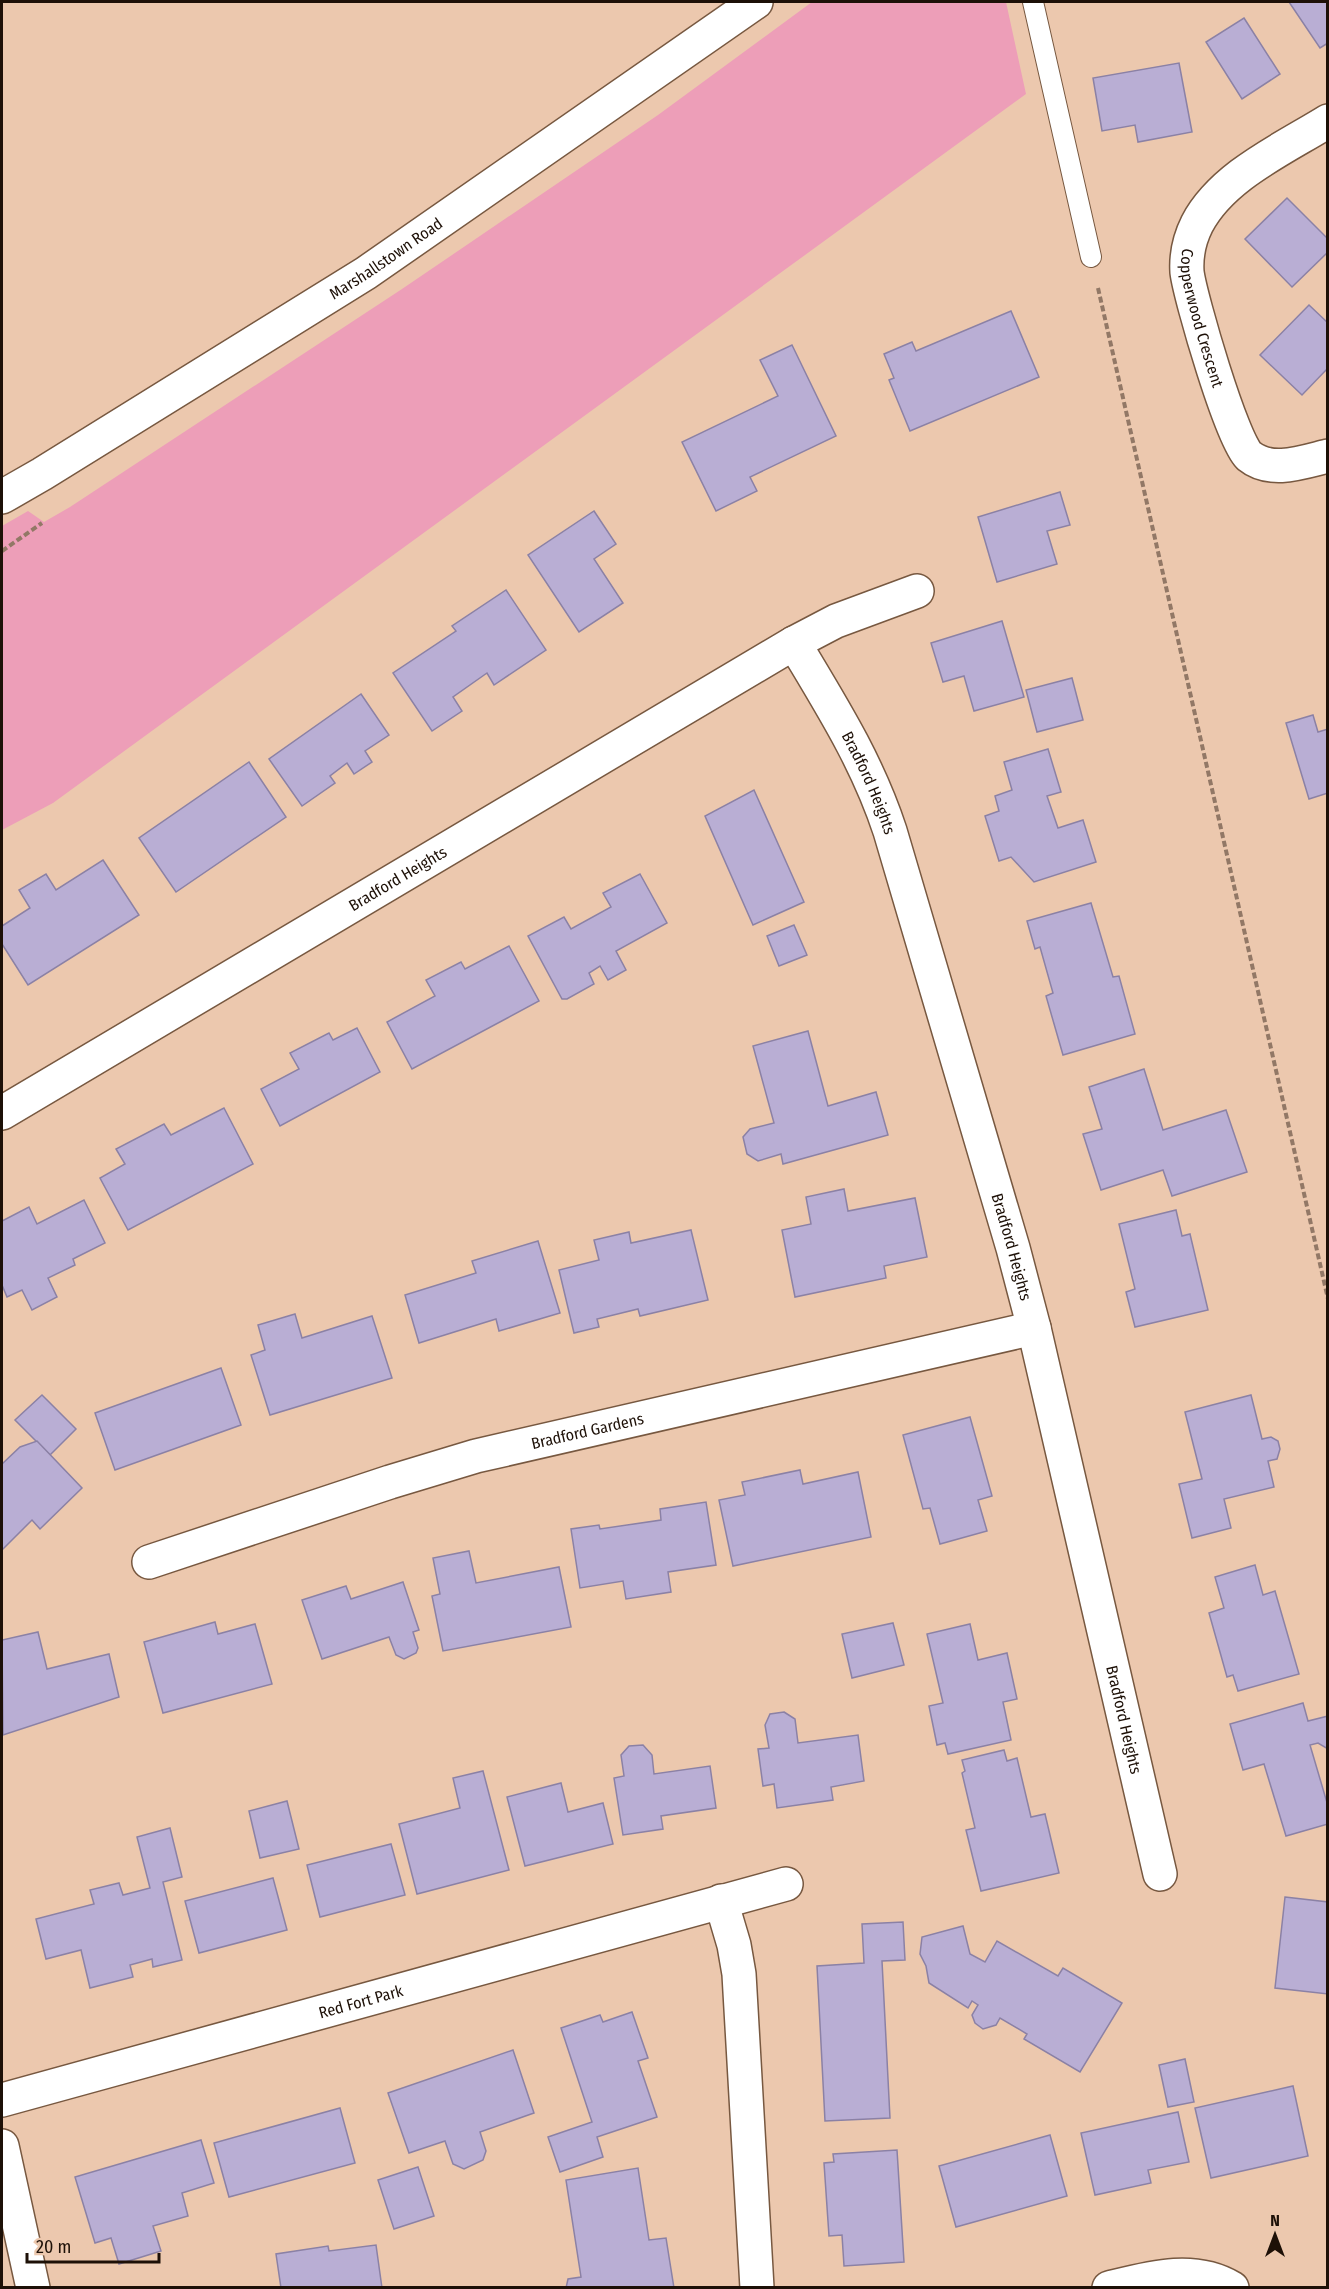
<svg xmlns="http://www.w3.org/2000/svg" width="1329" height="2289" font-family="'Fira Sans Condensed',sans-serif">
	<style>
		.green { fill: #ed9eb8 }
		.building { fill: #b9aed4; stroke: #8b81a5; stroke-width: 1.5 }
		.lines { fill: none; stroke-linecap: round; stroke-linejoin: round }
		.lane-casing { stroke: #775840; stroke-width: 22 }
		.street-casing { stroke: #775840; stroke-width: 36 }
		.secondary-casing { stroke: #775840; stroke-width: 36 }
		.path { stroke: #927866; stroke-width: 4; stroke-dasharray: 6 3; stroke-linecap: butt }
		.lane { stroke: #fff; stroke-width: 20 }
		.street { stroke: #fff; stroke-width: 33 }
		.secondary { stroke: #fff; stroke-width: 33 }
		.labels { text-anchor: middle; stroke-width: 6; stroke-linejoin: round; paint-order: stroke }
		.street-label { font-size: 16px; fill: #1d1007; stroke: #ecc8ae }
	</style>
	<rect width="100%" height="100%" fill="#ecc8ae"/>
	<polygon class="green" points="812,2 1006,2 1026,94 53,803 2,830 2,526 28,511 44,522 70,507 402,289 658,115"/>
	<g class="building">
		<polygon points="1289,2 1328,2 1328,43 1320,48"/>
		<polygon points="1244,18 1280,74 1242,99 1206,42"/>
		<polygon points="1179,63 1192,132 1138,142 1135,125 1102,131 1093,78"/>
		<polygon points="1287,198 1328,239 1328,252 1292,287 1245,239"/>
		<polygon points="1309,305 1328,323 1328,368 1302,395 1260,355"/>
		<polygon points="1011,311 1039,377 910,431 889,380 894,378 884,354 912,342 916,351"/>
		<polygon points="792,345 836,436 750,477 757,491 716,511 682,442 778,396 760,360"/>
		<polygon points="1060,492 1070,525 1047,531 1057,564 997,582 978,517"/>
		<polygon points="594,511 616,544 594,559 623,603 579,632 528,555"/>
		<polygon points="506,590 546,650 494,685 487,673 453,697 462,711 432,731 393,673 456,631 452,626"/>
		<polygon points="1002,621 1024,697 974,711 964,676 943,682 931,643"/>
		<polygon points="1072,678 1083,720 1037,732 1026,690"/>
		<polygon points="361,694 389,735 365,751 372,762 354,774 347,763 330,776 335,783 302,806 269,759"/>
		<polygon points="1313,715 1318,732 1328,729 1328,793 1309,799 1286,723"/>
		<polygon points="1048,749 1061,792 1047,796 1058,828 1083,820 1096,862 1034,882 1011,857 999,861 985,816 999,811 995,796 1012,790 1004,762"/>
		<polygon points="249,762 286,817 176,892 139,838"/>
		<polygon points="754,790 804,902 753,925 705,816"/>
		<polygon points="103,860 139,915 28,985 2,944 2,926 30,908 19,890 46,874 56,890"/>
		<polygon points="640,874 667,923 616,951 626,970 608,980 600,966 589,973 594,984 567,999 562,999 528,936 564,917 571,929 611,907 603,893"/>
		<polygon points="1091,903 1113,977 1119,976 1135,1034 1063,1055 1046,996 1053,993 1040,947 1035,949 1027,921"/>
		<polygon points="794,925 807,955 779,966 767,936"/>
		<polygon points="509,946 539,1001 412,1069 387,1022 435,996 426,980 461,962 465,969"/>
		<polygon points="357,1028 380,1072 280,1126 261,1089 299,1069 290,1053 329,1033 333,1040"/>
		<polygon points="808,1031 828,1106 876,1092 888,1135 783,1164 781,1154 758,1161 747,1154 743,1137 750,1129 774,1123 753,1046"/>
		<polygon points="1144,1069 1163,1130 1226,1110 1247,1172 1172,1196 1163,1170 1101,1190 1083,1134 1102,1129 1089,1087"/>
		<polygon points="224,1108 253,1164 128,1230 100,1178 125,1164 116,1149 164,1124 171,1135"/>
		<polygon points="844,1189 848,1211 915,1198 927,1257 884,1266 886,1278 795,1297 782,1230 811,1224 806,1197"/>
		<polygon points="84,1200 105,1243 73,1259 75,1265 48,1278 57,1297 32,1310 22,1290 7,1297 2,1285 2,1221 29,1207 37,1224"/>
		<polygon points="1176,1210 1182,1236 1190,1234 1208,1310 1135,1327 1126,1292 1135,1289 1119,1224"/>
		<polygon points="691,1230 708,1300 640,1316 638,1309 597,1319 599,1327 574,1333 559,1270 599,1260 594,1240 629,1232 631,1243"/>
		<polygon points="538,1241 560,1313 499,1331 496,1319 419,1343 405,1295 476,1273 472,1261"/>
		<polygon points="295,1314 302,1338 372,1316 392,1378 270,1415 251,1355 265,1350 258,1325"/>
		<polygon points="221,1368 241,1425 115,1470 95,1413"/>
		<polygon points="42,1395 76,1429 50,1455 15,1420"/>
		<polygon points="1251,1395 1262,1439 1271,1437 1278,1441 1280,1449 1277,1459 1268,1461 1274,1487 1224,1499 1231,1528 1192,1538 1179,1484 1202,1479 1185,1412"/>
		<polygon points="970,1417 992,1496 978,1500 987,1531 940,1544 930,1508 923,1509 903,1435"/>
		<polygon points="37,1441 82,1488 40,1529 32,1520 2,1550 2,1464 20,1447"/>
		<polygon points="800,1470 803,1484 858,1472 871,1537 733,1566 719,1500 745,1495 742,1482"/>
		<polygon points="706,1502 716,1565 668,1572 671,1592 626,1599 623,1581 580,1588 571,1529 599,1525 600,1529 661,1520 660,1509"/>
		<polygon points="469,1551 476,1583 559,1567 571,1627 443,1651 432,1596 440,1594 433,1558"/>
		<polygon points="1255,1565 1263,1595 1275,1591 1299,1674 1238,1691 1233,1675 1227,1677 1209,1613 1224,1608 1215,1577"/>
		<polygon points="403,1582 419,1630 413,1632 418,1648 416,1653 404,1659 396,1655 389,1637 322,1659 302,1600 346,1586 351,1599"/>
		<polygon points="215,1622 218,1634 255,1624 272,1684 163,1713 144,1642"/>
		<polygon points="893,1623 904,1665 852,1678 842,1634"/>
		<polygon points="970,1624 978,1660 1007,1653 1017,1699 1003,1702 1011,1740 948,1754 945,1743 937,1745 929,1706 943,1703 927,1634"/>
		<polygon points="38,1632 47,1669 109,1654 119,1697 3,1735 2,1640"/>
		<polygon points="1303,1703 1308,1721 1328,1716 1328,1749 1318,1743 1310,1745 1328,1806 1328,1824 1286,1836 1264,1764 1243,1770 1230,1724"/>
		<polygon points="784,1712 795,1719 798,1743 858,1735 864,1781 831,1787 833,1800 777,1808 774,1784 763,1786 758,1749 769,1748 765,1725 770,1714"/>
		<polygon points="643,1745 652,1755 654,1774 710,1766 716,1808 661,1816 663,1829 623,1835 614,1778 624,1776 621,1755 629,1746"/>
		<polygon points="1004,1750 1007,1761 1017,1758 1031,1817 1045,1814 1059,1873 981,1891 966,1830 975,1828 962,1773 965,1771 962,1760"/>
		<polygon points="483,1771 509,1870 417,1894 399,1824 460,1808 453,1778"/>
		<polygon points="561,1783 568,1812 603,1803 613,1844 525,1866 507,1797"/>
		<polygon points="287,1801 299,1849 260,1858 249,1811"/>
		<polygon points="170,1828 182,1877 163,1882 182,1960 153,1967 152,1959 130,1965 133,1977 90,1988 81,1950 46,1959 36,1919 94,1904 90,1890 119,1883 123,1895 150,1888 137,1837"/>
		<polygon points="391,1844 405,1895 320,1917 307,1865"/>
		<polygon points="273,1878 287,1930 199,1953 185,1901"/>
		<polygon points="1285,1897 1328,1902 1328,1994 1275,1988"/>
		<polygon points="903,1922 905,1960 882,1961 890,2118 825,2121 817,1966 864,1963 862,1924"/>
		<polygon points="963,1926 970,1954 985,1962 997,1941 1058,1976 1063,1968 1122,2003 1080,2072 1024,2039 1027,2034 1000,2018 996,2025 983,2029 975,2023 972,2015 978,2005 972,2001 968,2008 929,1983 926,1966 920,1954 922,1937"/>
		<polygon points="632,2012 648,2058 638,2061 657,2117 597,2137 603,2157 560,2172 548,2137 592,2122 561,2028 600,2015 603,2022"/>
		<polygon points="513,2050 534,2113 480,2132 486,2151 483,2160 464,2169 453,2164 445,2141 409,2153 388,2093"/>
		<polygon points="1185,2059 1194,2102 1168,2107 1159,2065"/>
		<polygon points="1293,2086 1308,2156 1211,2178 1195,2108"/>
		<polygon points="340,2108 355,2163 229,2197 214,2143"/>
		<polygon points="1178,2112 1189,2162 1148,2170 1151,2183 1095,2195 1081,2133"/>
		<polygon points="1050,2135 1067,2196 956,2227 939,2166"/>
		<polygon points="201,2140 214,2183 182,2193 188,2216 153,2226 161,2251 119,2264 111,2238 95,2243 75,2177"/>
		<polygon points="897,2150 904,2262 844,2266 842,2235 829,2236 824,2163 834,2162 833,2154"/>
		<polygon points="418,2167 434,2216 394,2229 378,2180"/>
		<polygon points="638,2168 649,2240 666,2238 674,2288 566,2288 568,2279 581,2277 566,2180"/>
		<polygon points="376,2245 382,2288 281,2288 276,2254 328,2246 329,2251"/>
	</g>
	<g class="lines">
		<g class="lane-casing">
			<polyline id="lane" points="1033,2 1091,257"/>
		</g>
		<g class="street-casing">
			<g id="street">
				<path id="s1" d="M 1328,121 C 1283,149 1222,176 1197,224 C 1190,238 1186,256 1187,272 C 1190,297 1233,444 1249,456 C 1271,474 1303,462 1328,456"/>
				<path id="s2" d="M 794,643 C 831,705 867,761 890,831 L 1013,1248 L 1034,1328 L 1160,1874"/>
				<path id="s3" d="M 2,1113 L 794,643 L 836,621 L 917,591"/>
				<path id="s4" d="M 149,1562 L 390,1482 L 476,1456 L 1034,1328"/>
				<polyline points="721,1901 734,1945 739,1974 757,2288"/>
				<path id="s5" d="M 2,2100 L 786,1884"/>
				<polyline points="2,2146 33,2288"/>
				<path d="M 1109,2288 C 1149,2278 1194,2265 1232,2288"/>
			</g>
		</g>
		<g class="secondary-casing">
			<g id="secondary">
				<path id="s6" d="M 2,497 L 42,474 L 366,273 L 756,2"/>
			</g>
		</g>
		<g class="path">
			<polyline points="1098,288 1328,1299"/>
			<polyline points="2,551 42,523"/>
		</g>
		<use href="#lane" class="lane"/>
		<use href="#street" class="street"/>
		<use href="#secondary" class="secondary"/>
	</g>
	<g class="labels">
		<g class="street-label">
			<text dy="6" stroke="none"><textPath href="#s6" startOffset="452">Marshallstown Road</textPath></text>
			<text dy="6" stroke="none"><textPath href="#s1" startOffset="266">Copperwood Crescent</textPath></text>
			<text dy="6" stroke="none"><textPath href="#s2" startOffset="159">Bradford Heights</textPath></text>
			<text dy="6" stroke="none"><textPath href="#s3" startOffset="460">Bradford Heights</textPath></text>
			<text dy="6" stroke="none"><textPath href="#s2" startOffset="645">Bradford Heights</textPath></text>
			<text dy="6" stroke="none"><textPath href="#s4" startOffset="458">Bradford Gardens</textPath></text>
			<text dy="6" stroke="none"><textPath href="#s2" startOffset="1131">Bradford Heights</textPath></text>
			<text dy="6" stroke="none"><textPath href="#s5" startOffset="372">Red Fort Park</textPath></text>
		</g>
	</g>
	<rect width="1329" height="2289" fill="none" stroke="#1d1007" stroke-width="6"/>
	<g transform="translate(1275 2235)" stroke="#ecc8ae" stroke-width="4.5" paint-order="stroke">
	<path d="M0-4.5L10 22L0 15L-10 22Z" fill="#1d1007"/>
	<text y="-9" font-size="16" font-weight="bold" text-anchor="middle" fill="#1d1007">N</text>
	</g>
	<path d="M27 2253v9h132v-9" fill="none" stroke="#1d1007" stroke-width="3"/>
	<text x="36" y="2253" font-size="18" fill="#1d1007" stroke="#ecc8ae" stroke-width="4.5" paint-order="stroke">20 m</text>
</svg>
